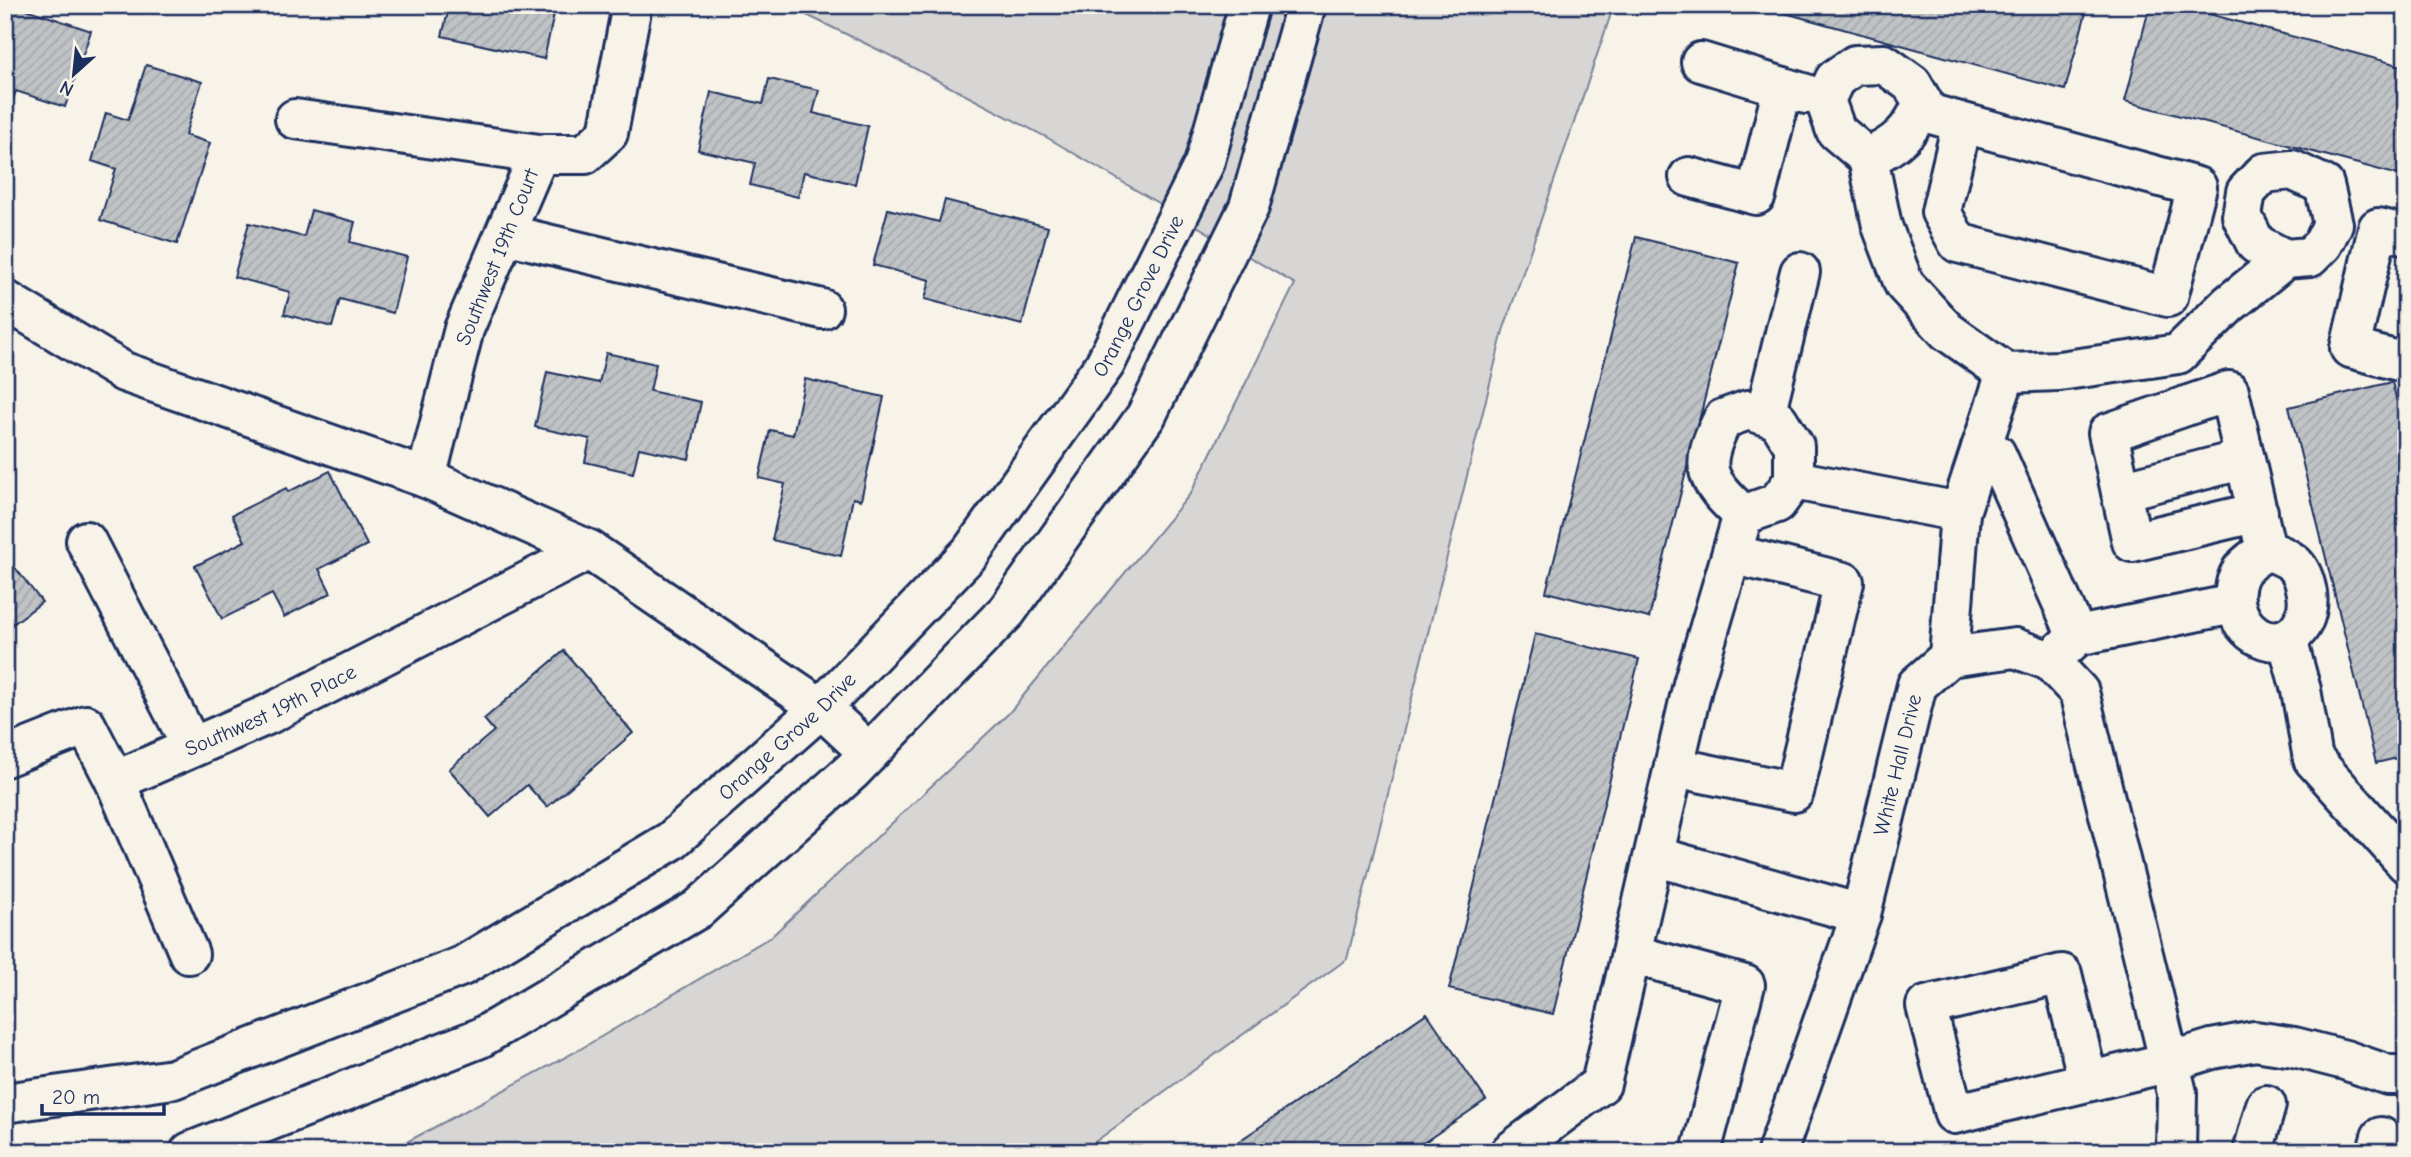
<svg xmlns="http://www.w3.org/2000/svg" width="2411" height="1157" font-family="'Comic Neue',sans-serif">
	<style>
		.grass { fill: #d7d6d4; stroke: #798299; stroke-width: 2 }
		.building { fill: url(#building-hatch); stroke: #1b2f5e; stroke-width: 2 }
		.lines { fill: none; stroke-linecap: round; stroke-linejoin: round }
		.minor-casing { stroke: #1b2f5e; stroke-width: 44 }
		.minor { stroke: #f7f3e8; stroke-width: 38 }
		.labels { text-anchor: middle; stroke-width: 7; stroke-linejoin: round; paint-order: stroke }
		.street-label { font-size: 21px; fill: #1b2f5e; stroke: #f7f3e8 }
	</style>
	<defs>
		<pattern id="building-hatch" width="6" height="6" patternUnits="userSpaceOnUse" patternTransform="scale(1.75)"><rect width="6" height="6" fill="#c0c3c5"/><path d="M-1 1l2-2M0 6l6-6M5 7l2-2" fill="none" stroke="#a4a8ac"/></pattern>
	</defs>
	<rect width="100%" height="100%" fill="#f7f3e8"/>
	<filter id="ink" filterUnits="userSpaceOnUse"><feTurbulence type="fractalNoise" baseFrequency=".0143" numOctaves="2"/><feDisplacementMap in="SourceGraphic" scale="14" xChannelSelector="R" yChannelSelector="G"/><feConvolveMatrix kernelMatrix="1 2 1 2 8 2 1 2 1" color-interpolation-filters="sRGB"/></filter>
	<g filter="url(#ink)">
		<polygon class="grass" points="786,5 1614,5 1503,331 1347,959 1081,1152 388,1152 577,1051 772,936 1009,713 1191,493 1295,284 1048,138 887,54"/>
		<g class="building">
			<polygon points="5,5 14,5 91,31 65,107 16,91 7,117 5,116"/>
			<polygon points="415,5 556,5 544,59 442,36 448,12"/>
			<polygon points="1756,5 2088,5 2065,90"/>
			<polygon points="2150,5 2176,5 2406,67 2406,177 2125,101"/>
			<polygon points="146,65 202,82 185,135 210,143 177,244 100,220 116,169 92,161 106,113 128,120"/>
			<polygon points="769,79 819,90 813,113 868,126 855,184 804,172 798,197 750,185 755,163 698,150 711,92 763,104"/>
			<polygon points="945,200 1048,227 1022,325 925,299 930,280 873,265 888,209 939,222"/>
			<polygon points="311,210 355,222 350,242 407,257 393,313 340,299 332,327 284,314 290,292 234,277 249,223 304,237"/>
			<polygon points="1636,237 1739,263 1649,618 1546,592"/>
			<polygon points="606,353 656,364 650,391 701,402 689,459 639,448 633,473 585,462 590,439 535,427 547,372 599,383"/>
			<polygon points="805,379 884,397 861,500 853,498 841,556 772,540 785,484 759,478 770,430 793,435"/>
			<polygon points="2392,382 2406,438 2406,756 2376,763 2289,407"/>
			<polygon points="330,471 367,545 319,569 331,593 284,617 272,594 222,619 195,566 245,541 232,515 286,488 288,492"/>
			<polygon points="6,556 42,602 5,630 5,557"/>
			<polygon points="1535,634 1639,659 1553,1014 1449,989"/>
			<polygon points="564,651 633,733 547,807 527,785 490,817 449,769 494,731 484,719"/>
			<polygon points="1427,1013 1486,1100 1410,1152 1223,1152"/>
		</g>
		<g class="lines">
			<g class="minor-casing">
				<g id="minor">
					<polyline points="1701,62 1806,94"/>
					<polyline points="1920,111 2197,187 2168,297 1958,243 1941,212 1962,123"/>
					<polyline points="295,119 539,154 464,329 426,478"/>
					<polyline points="539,154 585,154 608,133 632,5"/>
					<path d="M 1868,158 C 1897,144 1910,133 1923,103 L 1912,84 L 1884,64 L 1855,65 L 1835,79 L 1825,100 L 1836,131 L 1868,158 L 1882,226 L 1904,284 L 1947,331 L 2006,373 L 1960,512"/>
					<polygon points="2292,170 2324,185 2333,224 2323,244 2310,257 2285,259 2256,244 2242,216 2246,192 2264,173"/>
					<polyline points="1689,177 1756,195 1783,87"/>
					<polyline points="505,234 822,309"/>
					<polyline points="2406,235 2378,228 2350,348 2406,363"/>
					<polyline points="5,300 124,372 426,478 589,550 821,708 869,753"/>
					<polyline points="2006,373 2059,371 2178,354 2229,304 2285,259"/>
					<polyline points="1765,415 1800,272"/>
					<polyline points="1981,448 1996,454 2077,636 2050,661"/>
					<polyline points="2121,491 2245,459"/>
					<path d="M 2258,512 L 2132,542 L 2108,433 L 2229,391 L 2266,550 C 2292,559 2302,564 2307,593 C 2311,618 2294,648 2265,639 C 2237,630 2227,595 2241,571 C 2246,563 2258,556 2266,550"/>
					<path d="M 1743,515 C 1705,479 1698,468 1723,419 L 1748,410 L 1778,420 L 1794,446 L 1794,480"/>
					<polyline points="86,541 192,747"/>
					<polyline points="2077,636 2234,604"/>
					<polyline points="2287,639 2301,690 2313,759 2406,863"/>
					<polyline points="5,757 86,725 115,781"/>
					<polyline points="1674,767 1794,792 1844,582 1732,554"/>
					<polyline points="1654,856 1861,914"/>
					<path id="s1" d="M 189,954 L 115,781 L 269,714 L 589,550"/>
					<polyline points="1631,954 1745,985 1701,1152"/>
					<polyline points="2088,1081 2062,974 1926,1006 1954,1114 2170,1062 2212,1049 2255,1041 2294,1047 2345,1060 2388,1075 2406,1075"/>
					<path id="s2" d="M 5,1103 L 173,1079 L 462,966 L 671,841 L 821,708 L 970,553 L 1105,364 L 1204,164 L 1249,5"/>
					<polyline points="190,1152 480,1038 698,909 853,770 1007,611 1146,416 1249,207 1306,5"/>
					<polyline points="1510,1152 1601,1084 1693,684 1743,515 1777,503 1794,480 1960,512 1949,657"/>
					<path id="s3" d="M 1777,1152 L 1861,914 L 1917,685 L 1949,657 L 2015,648 L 2050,661 L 2079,692 L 2177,1093 L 2176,1152"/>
					<polyline points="2253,1152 2266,1105"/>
					<polyline points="2377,1152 2381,1137"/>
				</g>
			</g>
			<use href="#minor" class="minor"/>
		</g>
	</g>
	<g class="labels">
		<g class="street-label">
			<text transform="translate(497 257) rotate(-68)" y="7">Southwest 19th Court</text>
			<text dy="7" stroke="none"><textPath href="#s2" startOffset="1447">Orange Grove Drive</textPath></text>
			<text dy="7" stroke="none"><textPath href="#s1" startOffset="359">Southwest 19th Place</textPath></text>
			<text dy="7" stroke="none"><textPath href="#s2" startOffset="880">Orange Grove Drive</textPath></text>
			<text dy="7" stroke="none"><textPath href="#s3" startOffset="406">White Hall Drive</textPath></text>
		</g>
	</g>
	<rect width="2411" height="1157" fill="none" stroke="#f7f3e8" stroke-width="28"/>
	<rect x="14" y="14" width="2383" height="1129" fill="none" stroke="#1b2f5e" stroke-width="2.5" filter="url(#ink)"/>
	<g transform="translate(74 74) rotate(207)" stroke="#f7f3e8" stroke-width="5" paint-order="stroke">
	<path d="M0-5L12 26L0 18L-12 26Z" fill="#1b2f5e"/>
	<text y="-10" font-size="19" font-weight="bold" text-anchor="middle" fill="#1b2f5e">N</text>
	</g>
	<path d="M42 1104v10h122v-10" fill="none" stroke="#1b2f5e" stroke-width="3.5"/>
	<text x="52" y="1104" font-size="21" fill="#1b2f5e" stroke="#f7f3e8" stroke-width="5" paint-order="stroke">20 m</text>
</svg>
